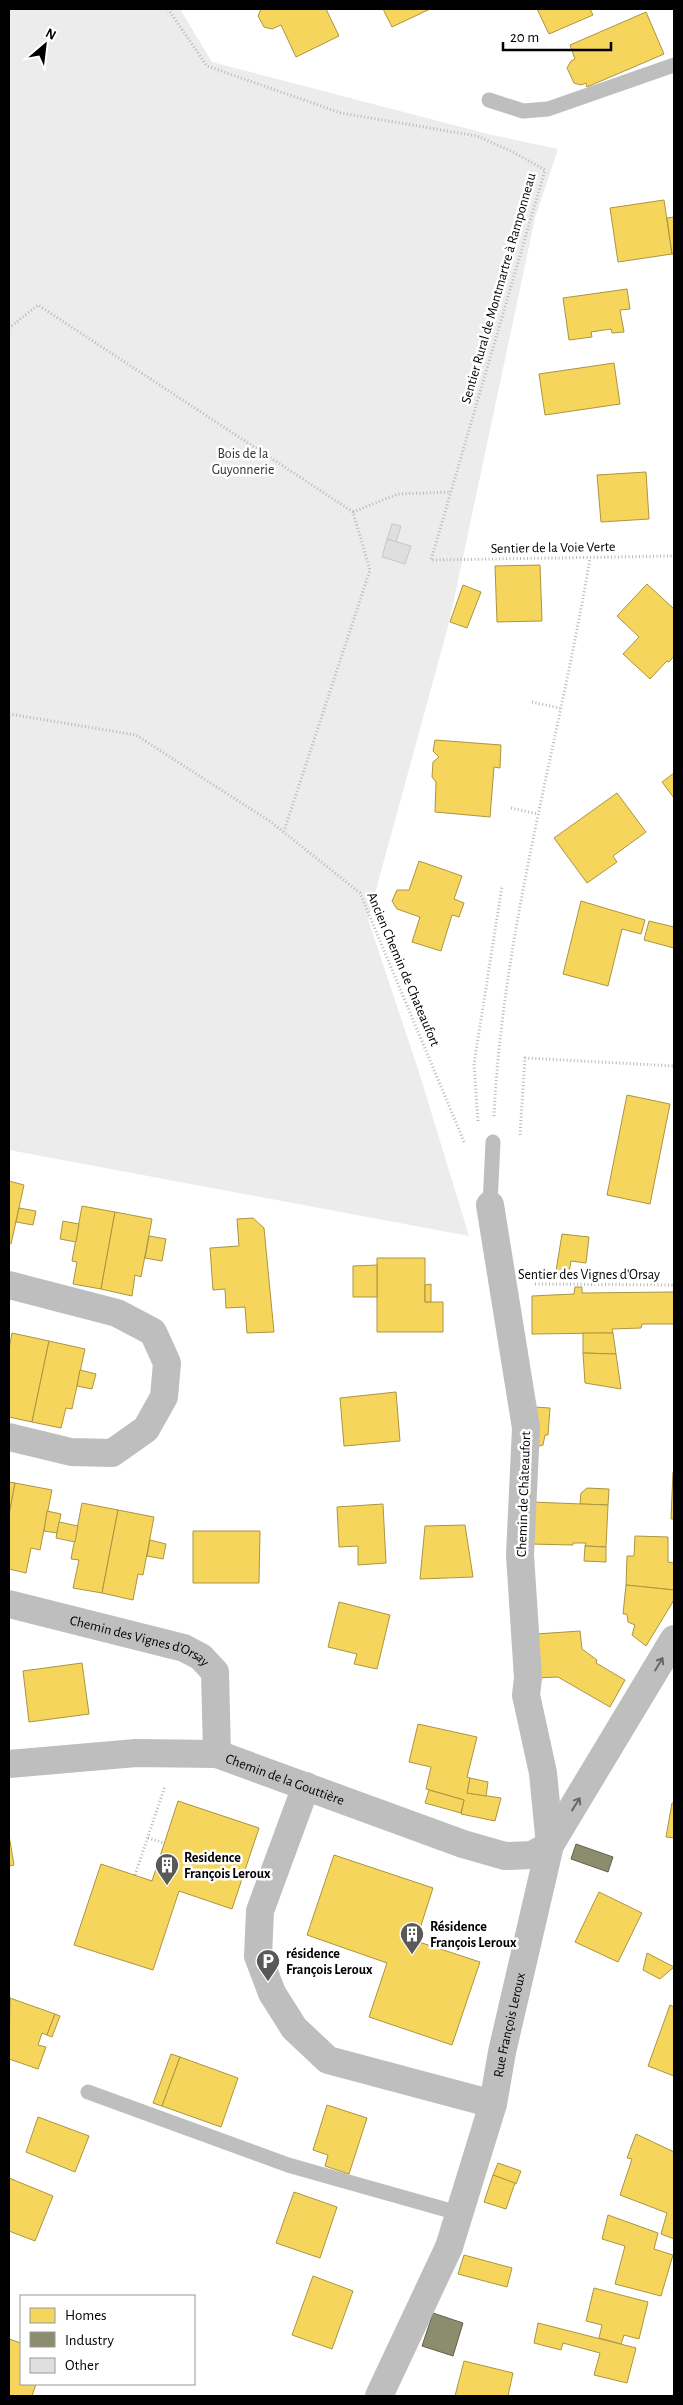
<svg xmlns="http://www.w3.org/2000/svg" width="683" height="2405" font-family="'Alegreya Sans',sans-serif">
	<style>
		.green { fill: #ececec }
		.homes { fill: #f6d55c; stroke: #ac9540 }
		.industry { fill: #8c8c6e; stroke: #62624d }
		.building { fill: #dfdfdf; stroke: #c7c7c7 }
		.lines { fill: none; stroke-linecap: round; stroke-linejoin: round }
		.path { stroke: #b9b9b9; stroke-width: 3; stroke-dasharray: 1 2.5; stroke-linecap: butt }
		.lane { stroke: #bebebe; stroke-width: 15 }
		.street { stroke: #bebebe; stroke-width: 28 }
		.oneway { stroke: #686868 }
		.labels { text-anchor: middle; stroke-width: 5; stroke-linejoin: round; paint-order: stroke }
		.street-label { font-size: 14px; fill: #000; stroke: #fff }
		.park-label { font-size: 14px; fill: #333; stroke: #fff }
		.poi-label { font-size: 14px; font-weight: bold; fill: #000; stroke: #fff; text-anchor: start }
	</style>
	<rect width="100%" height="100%" fill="#fff"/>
	<polygon class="green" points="9,9 180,9 212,62 492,135 558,149 535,218 449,623 368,919 418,1069 469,1236 9,1150"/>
	<g class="homes">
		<polygon points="261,9 326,9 339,36 296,57 281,25 272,29 264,27 258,16"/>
		<polygon points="383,9 430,9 392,27"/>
		<polygon points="537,9 590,9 593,15 549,34"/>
		<polygon points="646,12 664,54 587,87 586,83 581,85 574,83 567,68 571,61 575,59 570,45"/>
		<polygon points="664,200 672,254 618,262 610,208"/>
		<polygon points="674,217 674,254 672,254 667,218"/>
		<polygon points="627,289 630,309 620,310 624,332 612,333 611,329 591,332 592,337 569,340 563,298"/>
		<polygon points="614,363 620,404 545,415 539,374"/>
		<polygon points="646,472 649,519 601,522 597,475"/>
		<polygon points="540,565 542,621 497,622 495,566"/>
		<polygon points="647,584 674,609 674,656 669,662 667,661 650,679 623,654 639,637 617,616"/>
		<polygon points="463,585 481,592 467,628 450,622"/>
		<polygon points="435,740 501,745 500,768 494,767 490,817 435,812 436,782 432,777 433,762 439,757 433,751"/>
		<polygon points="674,773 674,798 662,782"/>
		<polygon points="617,793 646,832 613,856 617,862 587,883 554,838"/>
		<polygon points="419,861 462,876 454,899 464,903 459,917 452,915 441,951 412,942 420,917 397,909 392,901 397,890 409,890"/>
		<polygon points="581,901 645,920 641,934 622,929 608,986 563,974"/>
		<polygon points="649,921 674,927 674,948 644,940"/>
		<polygon points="627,1095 670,1104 650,1204 607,1195"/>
		<polygon points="9,1181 24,1185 11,1244 9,1243"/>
		<polygon points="82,1206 115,1212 101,1289 73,1284 77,1262 72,1261"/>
		<polygon points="19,1208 36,1211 33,1225 16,1222"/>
		<polygon points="115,1212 152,1219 141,1277 135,1275 132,1296 101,1289"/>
		<polygon points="253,1218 264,1228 274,1332 247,1333 245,1307 226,1308 225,1289 213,1290 210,1248 239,1246 237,1219"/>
		<polygon points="63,1221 79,1224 76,1242 60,1239"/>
		<polygon points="562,1234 589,1237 586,1263 571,1261 568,1279 555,1277"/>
		<polygon points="149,1236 166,1239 162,1261 145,1258"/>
		<polygon points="377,1258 425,1258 425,1302 443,1302 443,1332 377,1332"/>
		<polygon points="377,1265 377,1297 353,1297 353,1266"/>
		<polygon points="431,1284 431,1302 425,1302 425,1285"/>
		<polygon points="575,1287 582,1287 582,1293 674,1292 674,1324 642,1324 641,1328 612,1329 613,1333 532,1334 532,1296 574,1294"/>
		<polygon points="12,1333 49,1341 32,1422 9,1417 9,1349"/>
		<polygon points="583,1333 613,1333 616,1354 583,1353"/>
		<polygon points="49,1341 85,1349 72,1409 66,1408 61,1428 32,1422"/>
		<polygon points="583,1353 616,1354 621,1389 585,1383"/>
		<polygon points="80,1370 96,1374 92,1389 77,1386"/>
		<polygon points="396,1392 400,1441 344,1446 340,1398"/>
		<polygon points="534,1407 550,1408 548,1435 545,1435 543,1445 533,1448"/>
		<polygon points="673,1472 674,1472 674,1519 671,1519"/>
		<polygon points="9,1482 15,1483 9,1515"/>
		<polygon points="15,1483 52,1490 40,1550 31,1548 26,1573 9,1569 9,1515"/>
		<polygon points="587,1488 609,1489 608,1505 580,1504 581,1493"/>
		<polygon points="531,1502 608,1505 606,1547 585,1546 586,1543 573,1543 573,1545 530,1544"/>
		<polygon points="82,1503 118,1510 102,1593 73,1588 79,1560 71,1559"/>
		<polygon points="383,1504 386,1563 358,1565 358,1546 339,1547 337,1507"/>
		<polygon points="118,1510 154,1517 143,1575 138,1574 133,1600 102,1593"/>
		<polygon points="47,1511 61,1514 57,1533 44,1531"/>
		<polygon points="59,1522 78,1526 75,1542 56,1538"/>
		<polygon points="465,1525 473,1577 420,1579 425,1526"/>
		<polygon points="193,1531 260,1531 259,1583 193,1583"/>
		<polygon points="635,1536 668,1537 668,1562 674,1563 674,1590 626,1585 627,1556 634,1556"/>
		<polygon points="150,1540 166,1544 163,1559 147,1556"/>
		<polygon points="585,1546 606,1547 606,1562 584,1561"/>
		<polygon points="626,1585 674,1590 674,1600 646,1646 632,1635 635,1625 628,1622 627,1614 623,1614"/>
		<polygon points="339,1602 390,1615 377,1669 354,1664 357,1654 328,1647"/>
		<polygon points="580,1631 582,1649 597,1660 596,1663 625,1680 610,1707 558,1677 535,1678 536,1634"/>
		<polygon points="82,1663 89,1714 29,1722 23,1671"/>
		<polygon points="418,1724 477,1737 467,1777 470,1778 467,1793 501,1798 495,1821 461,1814 464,1800 426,1789 431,1767 409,1762"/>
		<polygon points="470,1778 488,1782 486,1796 467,1793"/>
		<polygon points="429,1790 464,1800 461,1813 425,1803"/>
		<polygon points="178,1801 259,1828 232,1909 179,1891 153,1970 74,1945 101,1864 152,1881"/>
		<polygon points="672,1803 674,1803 674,1838 666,1837"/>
		<polygon points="9,1835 14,1865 9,1866"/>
		<polygon points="334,1855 433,1888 416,1941 480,1962 452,2045 369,2017 387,1963 307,1935"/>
		<polygon points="599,1892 642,1913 618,1962 575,1942"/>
		<polygon points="647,1953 674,1967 660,1979 643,1970"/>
		<polygon points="10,1998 55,2014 47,2035 42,2033 38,2045 46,2047 38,2069 9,2059"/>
		<polygon points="670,2005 674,2007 674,2076 648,2066"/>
		<polygon points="55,2014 60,2016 52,2037 47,2035"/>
		<polygon points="171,2054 180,2057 162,2106 153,2103"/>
		<polygon points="180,2057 238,2078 221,2127 162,2106"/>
		<polygon points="327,2105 367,2118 349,2174 325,2166 328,2155 313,2150"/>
		<polygon points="38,2117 89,2136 75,2172 26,2152"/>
		<polygon points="636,2134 674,2152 674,2239 661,2234 667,2213 620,2195 632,2159 627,2158"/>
		<polygon points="498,2163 521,2171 516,2184 493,2175"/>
		<polygon points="493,2175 515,2183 506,2209 484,2202"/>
		<polygon points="9,2178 53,2196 35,2241 9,2231"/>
		<polygon points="294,2192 337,2207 320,2258 276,2243"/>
		<polygon points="608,2215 658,2233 654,2249 673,2255 661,2296 615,2284 625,2246 602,2239"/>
		<polygon points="464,2255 512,2268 507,2287 458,2274"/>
		<polygon points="313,2276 353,2291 332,2349 292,2335"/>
		<polygon points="594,2288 648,2302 639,2339 624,2335 621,2344 599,2338 602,2325 586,2321"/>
		<polygon points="538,2323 636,2348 627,2383 594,2375 600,2353 563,2343 561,2350 534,2343"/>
		<polygon points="9,2339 21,2343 21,2384 36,2384 32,2396 9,2396"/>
		<polygon points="464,2361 513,2373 508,2396 455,2396"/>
	</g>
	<g class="industry">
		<polygon points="576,1844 613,1857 608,1872 571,1859"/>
		<polygon points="433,2313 463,2323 453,2356 422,2346"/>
	</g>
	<g class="building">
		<polygon points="392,524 401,526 396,542 387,539"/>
		<polygon points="387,539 411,546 405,564 382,557"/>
	</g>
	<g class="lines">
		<g class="path">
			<polyline points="168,9 207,66 341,113 477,136 511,151 545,170 431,560 674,556"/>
			<polyline points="9,328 38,305 353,512 370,570 284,831"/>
			<polyline points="353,512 398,494 451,492"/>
			<polyline points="532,702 560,708"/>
			<polyline points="9,714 136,735 271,822 360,893 465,1144"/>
			<polyline points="511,808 538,814"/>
			<path d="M 494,1116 C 503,927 559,744 590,558"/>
			<polyline points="478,1121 474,1064 502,886"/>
			<polyline points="520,1135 525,1058 674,1066"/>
			<polyline points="535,1284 674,1285"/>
			<polyline points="148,1838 164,1843"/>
			<polyline points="135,1875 165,1786"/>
		</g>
		<g class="lane">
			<polyline points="489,100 523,111 548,109 674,65"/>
			<polyline points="490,1205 493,1142"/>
			<polyline points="88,2092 288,2165 458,2213"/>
		</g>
		<g class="street">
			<polyline points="490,1205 526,1428 520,1555 528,1678 526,1695 543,1773 550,1845"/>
			<polyline points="9,1285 117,1313 153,1332 167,1363 164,1397 146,1429 112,1453 71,1452 9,1437"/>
			<path id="s1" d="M 9,1604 L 184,1648 L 201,1657 L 215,1672 L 217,1754"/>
			<path id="s2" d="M 9,1764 L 136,1753 L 217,1754 L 463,1844 L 505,1856 L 532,1855 L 550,1845"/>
			<polyline points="306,1786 260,1911 258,1956 272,1993 294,2028 328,2060 493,2104"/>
			<path id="s3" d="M 379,2396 L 449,2247 L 493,2104 L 502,2052 L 550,1845 L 674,1639"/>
		</g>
	</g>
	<defs><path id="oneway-shaft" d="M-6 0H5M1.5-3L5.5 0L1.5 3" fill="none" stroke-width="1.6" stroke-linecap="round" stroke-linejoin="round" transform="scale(1.25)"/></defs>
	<g class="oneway">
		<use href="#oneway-shaft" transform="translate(659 1664) rotate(-59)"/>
		<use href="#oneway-shaft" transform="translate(576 1804) rotate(-58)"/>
	</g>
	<defs>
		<g id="building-pin" transform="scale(1.25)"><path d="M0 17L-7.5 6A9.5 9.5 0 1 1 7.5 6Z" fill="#595959" stroke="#fff"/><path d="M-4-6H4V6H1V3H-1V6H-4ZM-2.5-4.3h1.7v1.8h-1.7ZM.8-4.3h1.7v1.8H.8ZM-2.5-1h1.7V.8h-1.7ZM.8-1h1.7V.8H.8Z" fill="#fff"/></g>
		<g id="parking-pin" transform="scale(1.25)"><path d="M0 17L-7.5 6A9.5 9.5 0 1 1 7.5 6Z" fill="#595959" stroke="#fff"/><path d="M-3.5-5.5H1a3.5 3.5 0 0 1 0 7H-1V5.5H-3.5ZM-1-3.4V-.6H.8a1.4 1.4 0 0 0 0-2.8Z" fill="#fff"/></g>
	</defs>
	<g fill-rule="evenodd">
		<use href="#building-pin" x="167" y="1865"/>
		<use href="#building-pin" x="412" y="1934"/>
		<use href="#parking-pin" x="268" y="1961"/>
	</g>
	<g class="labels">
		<g class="street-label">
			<text transform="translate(498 288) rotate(-74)" y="5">Sentier Rural de Montmartre à Ramponneau</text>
			<text transform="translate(553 547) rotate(-1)" y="5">Sentier de la Voie Verte</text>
			<text transform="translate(404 969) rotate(67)" y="5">Ancien Chemin de Chateaufort</text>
			<text x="589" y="1279">Sentier des Vignes d'Orsay</text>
			<text transform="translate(523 1494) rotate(-88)" y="5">Chemin de Châteaufort</text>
			<text dy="5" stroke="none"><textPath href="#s1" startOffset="136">Chemin des Vignes d'Orsay</textPath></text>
			<text dy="5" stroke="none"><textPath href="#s2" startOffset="281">Chemin de la Gouttière</textPath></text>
			<text dy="5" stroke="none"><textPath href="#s3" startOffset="395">Rue François Leroux</textPath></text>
		</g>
		<g class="park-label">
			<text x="243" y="458">Bois de la<tspan x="243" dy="16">Guyonnerie</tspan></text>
		</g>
		<g class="poi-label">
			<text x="184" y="1862">Residence<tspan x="184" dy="16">François Leroux</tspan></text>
			<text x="430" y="1931">Résidence<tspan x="430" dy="16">François Leroux</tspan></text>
			<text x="286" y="1958">résidence<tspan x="286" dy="16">François Leroux</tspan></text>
		</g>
	</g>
	<rect width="683" height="2405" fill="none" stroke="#000000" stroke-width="20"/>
	<rect x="20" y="2295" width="175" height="90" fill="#ffffff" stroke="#999999"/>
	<rect x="30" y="2308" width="25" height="15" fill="#f6d55c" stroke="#999999"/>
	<text x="65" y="2320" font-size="15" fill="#000000">Homes</text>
	<rect x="30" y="2332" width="25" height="15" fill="#8c8c6e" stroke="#999999"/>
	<text x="65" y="2345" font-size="15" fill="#000000">Industry</text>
	<rect x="30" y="2358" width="25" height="15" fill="#dfdfdf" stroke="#999999"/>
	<text x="65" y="2370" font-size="15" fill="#000000">Other</text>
	<g transform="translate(45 45) rotate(28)" stroke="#ffffff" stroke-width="4" paint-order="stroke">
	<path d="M0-4L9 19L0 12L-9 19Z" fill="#000000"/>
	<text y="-8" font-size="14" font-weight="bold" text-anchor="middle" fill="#000000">N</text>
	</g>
	<path d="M503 42v8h108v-8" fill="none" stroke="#000000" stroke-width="2.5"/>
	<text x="510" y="42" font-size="15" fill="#000000" stroke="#ffffff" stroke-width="4" paint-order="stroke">20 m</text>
</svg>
